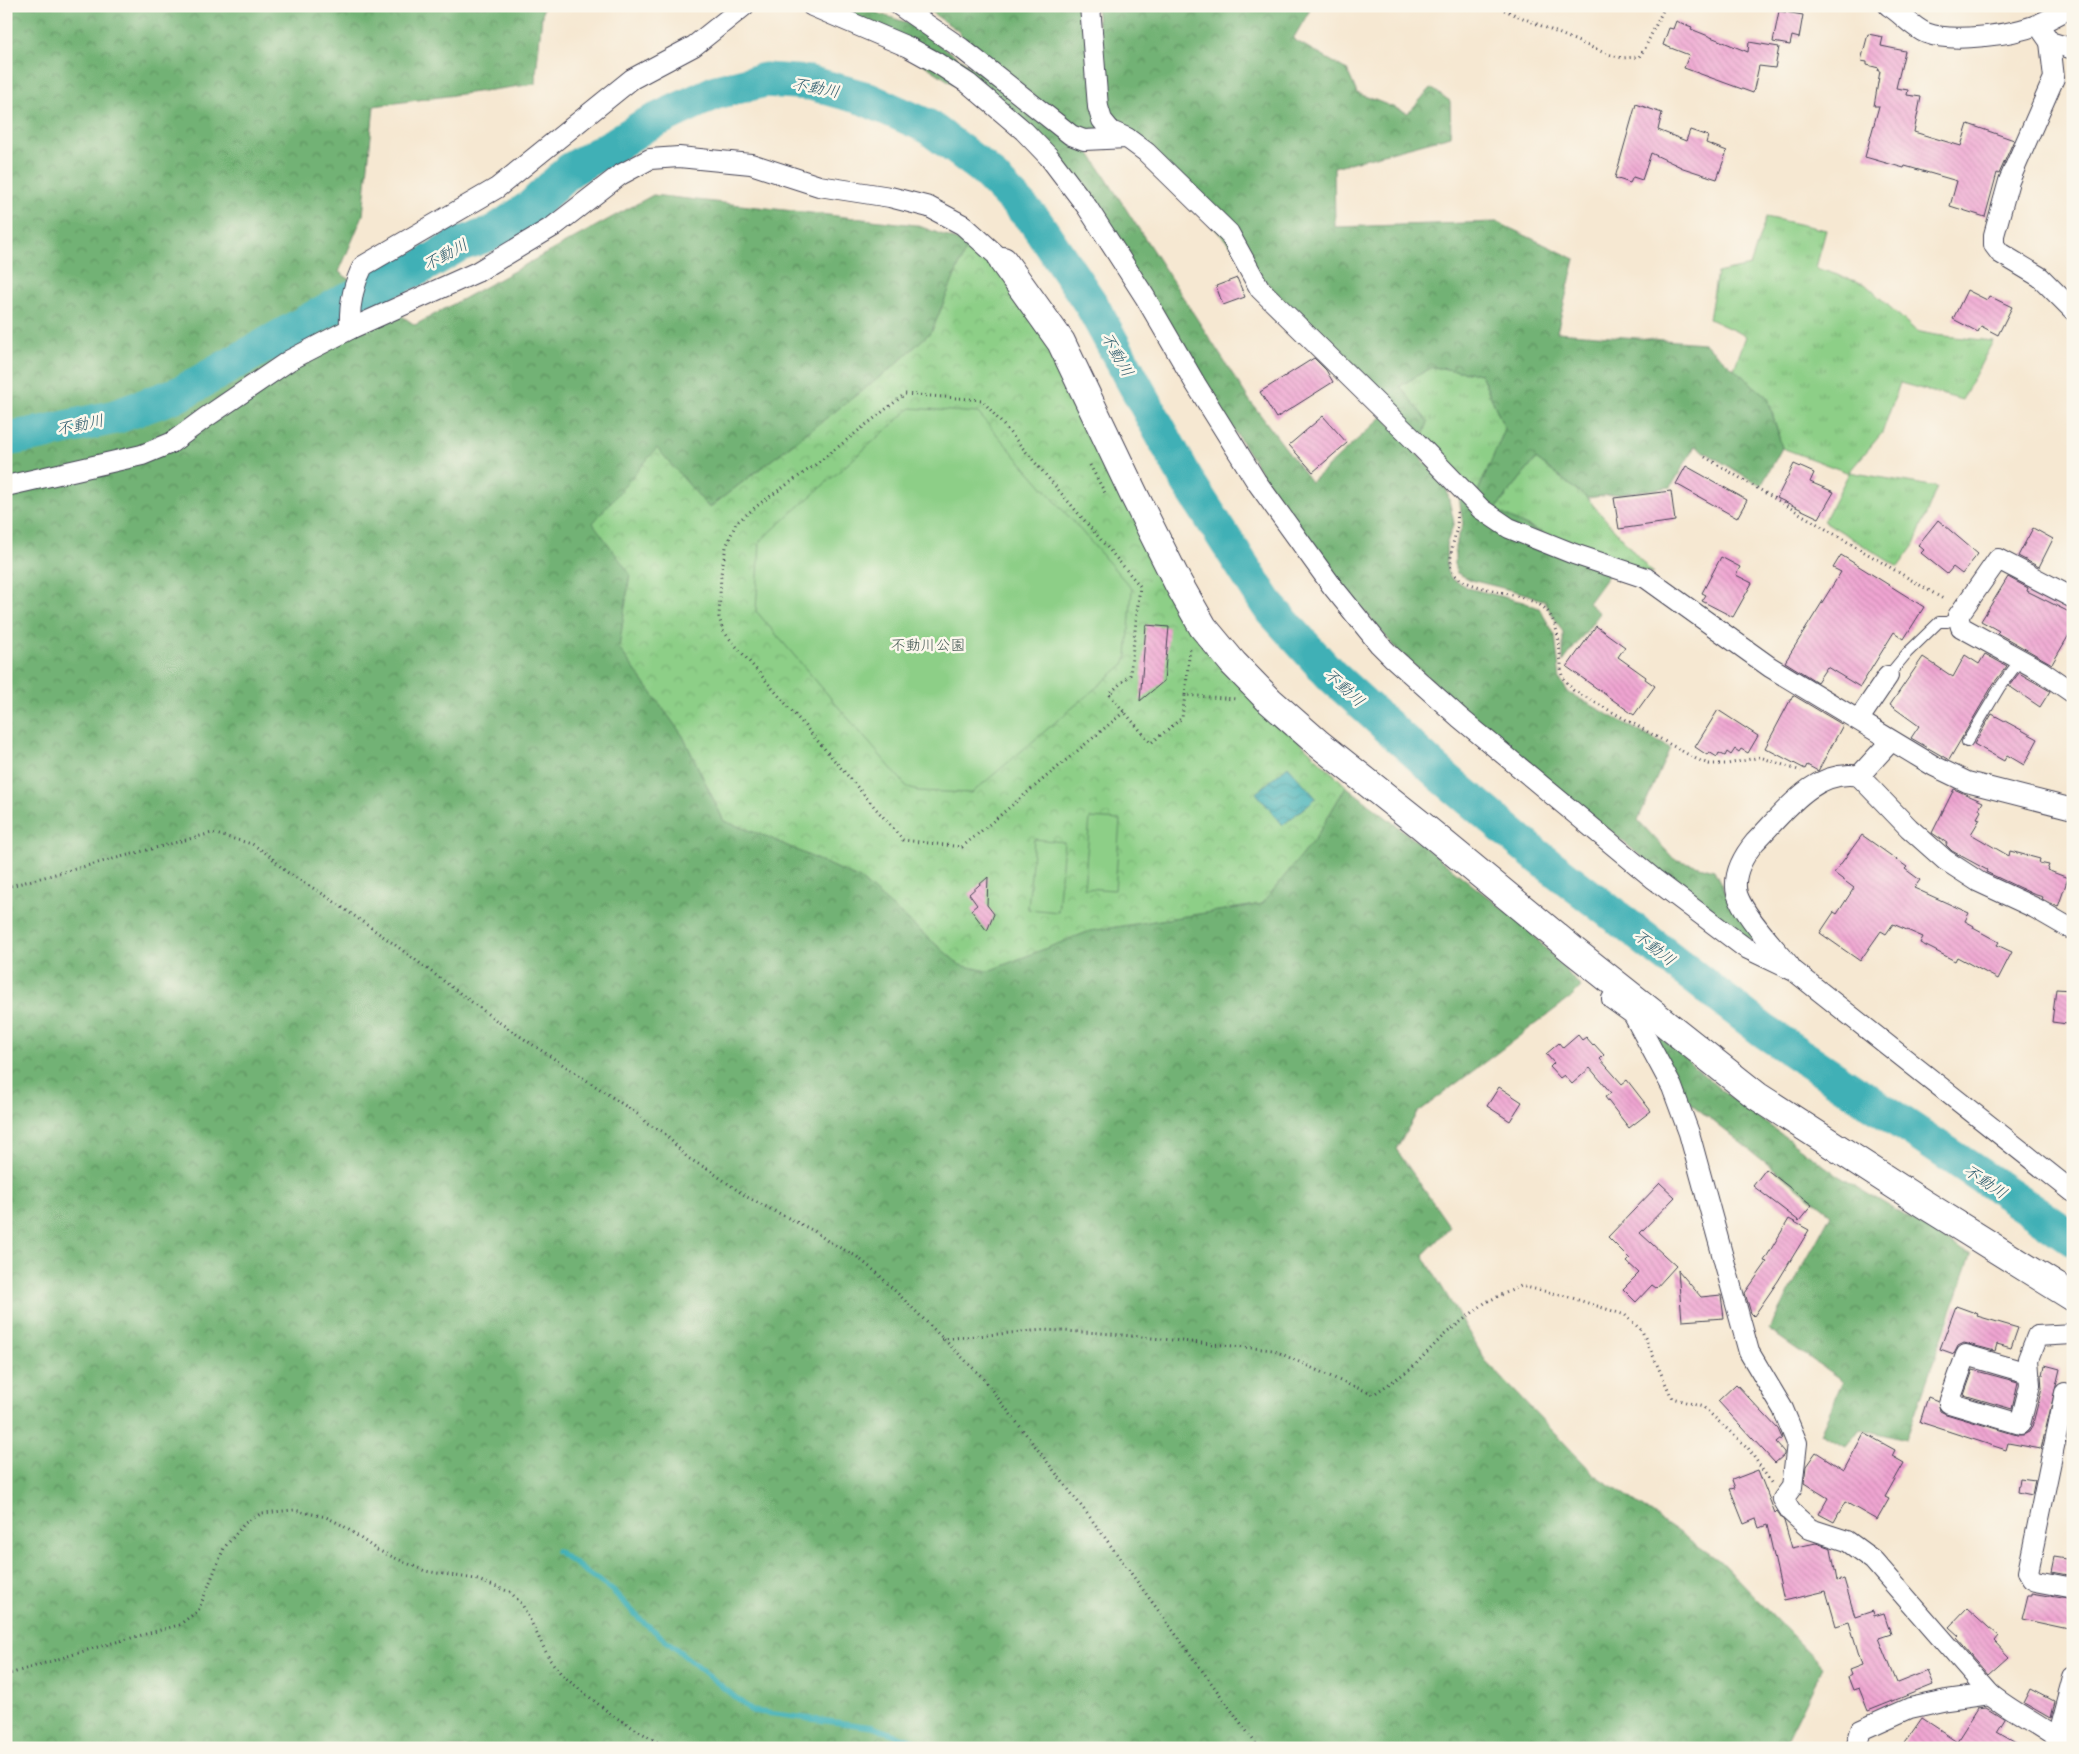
<svg xmlns="http://www.w3.org/2000/svg" width="2079" height="1754" font-family="'Balsamiq Sans','Klee One',sans-serif">
	<style>
		.grass { fill: url(#grass-tufts); stroke: #587861 }
		.forest { fill: url(#forest-crowns); stroke: #4a6a58 }
		.park { fill: url(#park-crowns); stroke: #587861 }
		.pitch { fill: #8dcf87; stroke: #587861 }
		.water { fill: url(#water-waves); stroke: #306978 }
		.lines { fill: none; stroke-linecap: round; stroke-linejoin: round }
		.stream { stroke: #3fb0b6; stroke-width: 5.5 }
		.river { stroke: #3fb0b6; stroke-width: 35 }
		.building { fill: url(#building-back-hatch) }
		.lane-casing { stroke: #424052; stroke-width: 12 }
		.street-casing { stroke: #424052; stroke-width: 22 }
		.secondary-casing { stroke: #424052; stroke-width: 30 }
		.path { stroke: #424052; stroke-width: 3; stroke-dasharray: 1 4; stroke-linecap: butt }
		.lane { stroke: #fff; stroke-width: 10 }
		.street { stroke: #fff; stroke-width: 20 }
		.secondary { stroke: #fff; stroke-width: 28 }
		.labels { text-anchor: middle; stroke-width: 5; stroke-linejoin: round; paint-order: stroke }
		.park-label { font-size: 15px; fill: #425652; stroke: #fbf7ec }
		.water-label { font-size: 16px; font-style: italic; fill: #2e5b6c; stroke: #fbf7ec }
	</style>
	<defs>
		<pattern id="grass-tufts" width="24" height="20" patternUnits="userSpaceOnUse" patternTransform="scale(1.25)"><rect width="24" height="20" fill="#8dcf87"/><path d="M3 7l-1-3M5 7V3M7 7l1-3M15 17l-1-3M17 17v-4M19 17l1-3" fill="none" stroke="#79b175"/></pattern>
		<pattern id="forest-crowns" width="20" height="18" patternUnits="userSpaceOnUse" patternTransform="scale(1.25)"><rect width="20" height="18" fill="#72b274"/><path d="M2 6a3 3 0 1 1 6 0M12 15a3 3 0 1 1 6 0" fill="none" stroke="#5d9060"/></pattern>
		<pattern id="park-crowns" width="20" height="18" patternUnits="userSpaceOnUse" patternTransform="scale(1.25)"><rect width="20" height="18" fill="#8dcf87"/><path d="M2 6a3 3 0 1 1 6 0M12 15a3 3 0 1 1 6 0" fill="none" stroke="#79b175"/></pattern>
		<pattern id="water-waves" width="16" height="10" patternUnits="userSpaceOnUse" patternTransform="scale(1.25)"><rect width="16" height="10" fill="#3fb0b6"/><path d="M0 5q4-4 8 0t8 0" fill="none" stroke="#348f95"/></pattern>
		<pattern id="building-back-hatch" width="6" height="6" patternUnits="userSpaceOnUse" patternTransform="scale(1.25)"><rect width="6" height="6" fill="#efa4d1"/><path d="M-1 5l2 2M0 0l6 6M5-1l2 2" fill="none" stroke="#cd8db4"/></pattern>
	</defs>
	<rect width="100%" height="100%" fill="#fbf7ec"/>
	<filter id="ink" filterUnits="userSpaceOnUse"><feTurbulence type="fractalNoise" baseFrequency=".02" numOctaves="2"/><feDisplacementMap in="SourceGraphic" scale="10" xChannelSelector="R" yChannelSelector="G"/><feConvolveMatrix kernelMatrix="1 2 1 2 8 2 1 2 1" color-interpolation-filters="sRGB"/></filter>
	<filter id="wash" filterUnits="userSpaceOnUse"><feTurbulence type="fractalNoise" baseFrequency=".0096" numOctaves="4" result="noise"/><feDisplacementMap in="SourceGraphic" scale="20" xChannelSelector="R" yChannelSelector="G"/><feGaussianBlur stdDeviation="1.12" result="paint"/><feColorMatrix in="noise" values="0 0 0 0 0 0 0 0 0 0 0 0 0 0 0 0 0 1.4 0 .05"/><feComposite in="paint" operator="in"/></filter>
	<g filter="url(#wash)">
		<rect width="100%" height="100%" fill="#f6e8d2"/>
		<g class="grass">
			<polygon points="1766,217 1826,230 1816,268 1865,284 1916,331 1935,335 1993,341 1962,400 1900,383 1882,433 1849,472 1937,487 1914,545 1898,567 1824,521 1849,473 1782,448 1768,398 1734,369 1746,336 1709,319 1717,273 1750,266"/>
			<polygon points="1432,367 1481,374 1505,429 1476,496 1422,439 1400,386"/>
			<polygon points="1536,459 1587,498 1653,574 1576,548 1494,511"/>
		</g>
		<g class="forest">
			<polygon points="6,6 543,6 535,84 374,106 363,215 339,272 415,325 653,195 916,225 968,244 932,331 893,367 709,508 657,449 630,574 619,648 683,736 724,821 768,837 860,879 960,965 988,971 1090,931 1262,904 1316,837 1346,786 1525,926 1581,987 1570,998 1417,1113 1396,1149 1450,1227 1423,1255 1485,1360 1594,1474 1720,1561 1823,1667 1783,1748 6,1748"/>
			<polygon points="843,6 859,7 908,23 1084,144 1250,401 1311,482 1383,416 1446,486 1454,523 1446,545 1447,572 1452,579 1468,588 1523,602 1539,608 1555,635 1560,680 1569,693 1670,748 1638,820 1674,859 1714,870 1729,900 1773,949 1749,939 1660,872 1465,711 1398,651 1339,581 1264,477 1056,152 846,13"/>
			<polygon points="926,6 1081,6 1104,133 1084,136 968,45 957,30 925,8"/>
			<polygon points="1096,6 1304,6 1310,10 1293,39 1347,70 1357,93 1408,113 1431,88 1450,101 1451,136 1334,167 1335,227 1497,222 1575,259 1557,332 1704,343 1768,398 1782,448 1761,486 1695,446 1671,487 1587,498 1536,459 1494,511 1476,496 1505,429 1481,374 1432,367 1400,386 1428,422 1422,439 1369,390 1108,117"/>
			<polygon points="1458,491 1612,570 1588,603 1600,613 1563,662 1563,632 1544,601 1526,594 1471,580 1457,573 1455,569 1455,546 1463,524"/>
			<polygon points="1648,1026 1721,1090 1837,1175 1971,1255 1906,1440 1860,1429 1846,1447 1820,1434 1843,1381 1769,1330 1831,1214 1685,1099"/>
		</g>
		<polygon class="park" points="968,244 988,259 1033,313 1226,670 1346,786 1316,837 1262,904 1090,931 988,971 960,965 860,879 768,837 724,821 683,736 619,648 630,574 593,523 657,448 709,508 893,367 932,331"/>
		<g class="pitch">
			<polygon points="911,408 978,413 1132,589 1127,656 1124,664 972,793 918,791 908,788 756,611 760,541"/>
			<polygon points="1090,818 1120,820 1115,890 1084,888"/>
			<polygon points="1034,839 1064,842 1058,912 1028,909"/>
		</g>
		<polygon class="water" points="1288,766 1316,798 1283,825 1256,793"/>
		<g class="lines">
			<polyline class="stream" points="557,1551 613,1591 640,1619 752,1711 872,1727 923,1744 928,1748"/>
			<polyline class="river" points="6,439 42,433 115,417 181,393 344,301 421,267 458,245 493,233 531,207 570,170 614,145 644,126 716,92 765,80 810,83 864,98 927,126 983,168 1035,221 1091,304 1188,482 1269,607 1331,675 1441,775 1535,854 1764,1031 2035,1212 2073,1239"/>
		</g>
		<g id="blocks">
			<g class="building">
				<polygon points="1779,11 1803,15 1799,38 1792,36 1790,45 1773,42"/>
				<polygon points="1676,21 1692,27 1691,29 1748,52 1749,42 1779,47 1775,68 1759,66 1753,93 1684,68 1689,55 1663,45 1669,28 1673,29"/>
				<polygon points="1868,34 1883,37 1881,46 1905,51 1896,88 1908,90 1907,95 1921,97 1914,132 1961,146 1968,124 2014,140 1999,174 1997,173 1985,217 1950,206 1957,181 1905,166 1904,168 1865,157 1879,106 1874,106 1880,71 1878,71 1879,68 1867,65 1867,62 1861,61"/>
				<polygon points="1636,104 1662,113 1658,130 1686,141 1690,130 1708,136 1706,143 1727,151 1717,179 1683,168 1651,153 1642,180 1633,177 1630,183 1615,178"/>
				<polygon points="1237,278 1245,297 1223,305 1216,286"/>
				<polygon points="1967,290 1987,300 1989,296 2012,307 1998,335 1981,326 1978,332 1953,319"/>
				<polygon points="1314,358 1326,370 1333,382 1276,418 1260,392"/>
				<polygon points="1323,416 1347,443 1313,472 1289,445"/>
				<polygon points="1794,464 1814,473 1810,482 1834,492 1819,518 1777,498"/>
				<polygon points="1686,466 1747,500 1737,518 1676,484"/>
				<polygon points="1671,491 1675,521 1619,529 1614,498"/>
				<polygon points="1938,520 1978,554 1962,574 1953,567 1947,574 1921,553 1924,550 1918,545"/>
				<polygon points="2033,528 2053,539 2039,567 2018,556"/>
				<polygon points="1841,555 1924,607 1904,639 1894,632 1860,687 1827,667 1817,682 1785,662 1841,572 1833,568"/>
				<polygon points="1721,557 1740,567 1736,575 1752,583 1733,617 1702,601 1706,595 1702,593"/>
				<polygon points="2008,577 2028,588 2027,591 2073,614 2073,628 2052,664 1997,633 1999,631 1981,621"/>
				<polygon points="1146,625 1169,627 1164,681 1140,701"/>
				<polygon points="1596,626 1625,647 1618,657 1646,677 1645,679 1655,686 1634,715 1567,667"/>
				<polygon points="1985,654 2007,666 1994,683 1949,760 1911,738 1919,726 1890,705 1923,657 1953,677 1965,655 1979,664"/>
				<polygon points="2019,673 2050,691 2040,707 2009,686"/>
				<polygon points="1793,695 1843,725 1818,771 1807,765 1805,769 1765,748"/>
				<polygon points="1718,710 1758,736 1748,753 1741,749 1739,752 1735,749 1731,755 1727,752 1725,756 1719,753 1717,757 1709,752 1707,755 1695,747"/>
				<polygon points="1992,714 2038,739 2024,765 2007,755 2004,761 1974,744"/>
				<polygon points="1954,789 1983,802 1979,809 1981,811 1977,818 1980,819 1971,834 2009,856 2010,851 2040,859 2039,863 2049,865 2047,870 2068,878 2058,907 2042,899 2043,897 2033,894 1986,872 1987,870 1952,851 1946,845 1947,843 1932,833"/>
				<polygon points="1862,835 1907,867 1905,869 1920,880 1914,888 1969,913 1965,921 1974,926 1973,928 1999,942 1997,945 2012,952 1998,979 1957,957 1955,961 1932,949 1920,943 1923,937 1893,924 1886,934 1881,931 1860,961 1820,933 1834,912 1837,914 1854,888 1834,873"/>
				<polygon points="988,877 987,905 994,914 987,931 971,910 977,905 969,894"/>
				<polygon points="2056,989 2071,990 2067,1024 2052,1022"/>
				<polygon points="1578,1035 1582,1040 1586,1037 1593,1045 1594,1044 1604,1055 1600,1059 1622,1084 1627,1080 1651,1111 1629,1128 1605,1097 1611,1093 1590,1068 1572,1084 1564,1075 1560,1078 1550,1067 1554,1063 1546,1054 1559,1043 1563,1048"/>
				<polygon points="1499,1087 1522,1102 1510,1121 1487,1106"/>
				<polygon points="1766,1169 1812,1205 1799,1221 1753,1186"/>
				<polygon points="1660,1183 1675,1197 1640,1233 1676,1266 1656,1288 1652,1285 1636,1302 1623,1289 1639,1273 1627,1262 1630,1259 1608,1237"/>
				<polygon points="1789,1219 1809,1230 1778,1281 1754,1316 1751,1313 1745,1293 1767,1262 1764,1261"/>
				<polygon points="1678,1270 1701,1297 1721,1295 1724,1318 1682,1321"/>
				<polygon points="1956,1306 1978,1314 1977,1316 2018,1328 2011,1348 1997,1344 1995,1351 1964,1343 1958,1346 1954,1354 1940,1349"/>
				<polygon points="2045,1365 2060,1369 2041,1449 2008,1443 2006,1450 1920,1422 1928,1397 1938,1401 1940,1411 1946,1414 2017,1435 2023,1435 2029,1432 2032,1427 2042,1388 2041,1375 2043,1375"/>
				<polygon points="1973,1370 2018,1382 2012,1409 1964,1395"/>
				<polygon points="1736,1384 1778,1429 1782,1438 1776,1443 1784,1452 1784,1455 1775,1463 1718,1401"/>
				<polygon points="1864,1433 1895,1450 1892,1456 1904,1463 1885,1497 1889,1499 1877,1520 1845,1502 1834,1522 1819,1514 1828,1498 1804,1483 1806,1466 1816,1452 1844,1470"/>
				<polygon points="1758,1470 1775,1513 1777,1511 1784,1521 1792,1548 1816,1543 1831,1548 1837,1581 1844,1579 1855,1617 1873,1611 1874,1616 1884,1613 1891,1634 1879,1638 1897,1683 1927,1671 1933,1685 1868,1711 1859,1688 1853,1690 1848,1677 1851,1675 1849,1670 1862,1665 1849,1622 1836,1626 1826,1591 1784,1601 1767,1525 1759,1528 1756,1519 1744,1524 1730,1489 1735,1488 1732,1480"/>
				<polygon points="2020,1478 2035,1480 2032,1495 2018,1492"/>
				<polygon points="2054,1557 2073,1560 2073,1576 2051,1572"/>
				<polygon points="2032,1593 2073,1600 2073,1630 2022,1619 2028,1595 2032,1595"/>
				<polygon points="1967,1608 1998,1636 1994,1641 2009,1657 1989,1675 1957,1638 1959,1636 1949,1627"/>
				<polygon points="2031,1689 2054,1701 2050,1718 2024,1703"/>
				<polygon points="1986,1707 2005,1719 1997,1732 2024,1748 1901,1748 1922,1718 1957,1741 1978,1708"/>
			</g>
		</g>
	</g>
	<g filter="url(#ink)">
		<use href="#blocks" fill-opacity="0" stroke="#424052" stroke-width="1"/>
		<g class="lines">
			<g class="lane-casing">
				<g id="lane">
					<polyline points="1888,676 1907,653 1939,622 1947,622 1958,616"/>
					<polyline points="1967,742 2000,687 2020,660"/>
				</g>
			</g>
			<g class="street-casing">
				<g id="street">
					<polyline points="812,6 908,47 937,63 969,84 1024,131 1049,157 1087,207 1145,297 1195,383 1256,481 1332,586 1379,644 1392,657 1460,718 1654,879 1744,947 1794,971 2073,1192"/>
					<polyline points="900,6 961,48 1071,135 1084,140 1127,138"/>
					<polyline points="1090,6 1098,107 1102,120 1111,131 1127,138 1146,152 1229,233 1260,289 1417,443 1481,509 1509,528 1574,554 1646,578 1770,667 1934,766 1967,782 2073,809"/>
					<path d="M 1889,6 C 1902,14 1912,27 1926,33 C 1952,43 2013,35 2039,24 C 2050,19 2062,12 2073,7"/>
					<polyline points="2043,32 2050,42 2073,49"/>
					<polyline points="2050,42 2054,78 2009,181 1994,235 1994,245 2000,253 2040,277 2073,310"/>
					<polyline points="350,329 477,272 554,226 620,175 650,159 679,157 751,164 819,186 890,197 929,207 963,225 1003,261"/>
					<path d="M 6,486 L 142,455 L 171,443 L 205,418 L 290,360 L 350,329 C 349,308 353,285 363,266 L 497,188 L 632,79 L 694,46 L 744,6"/>
					<polyline points="2073,598 1998,559 1958,616 1961,627 2041,671 2073,693"/>
					<polyline points="1859,719 1888,676"/>
					<polyline points="1891,741 1859,776 1909,828 1945,860 1979,882 2035,908 2073,930"/>
					<path d="M 1790,966 C 1776,949 1736,908 1736,887 C 1735,871 1745,854 1755,842 C 1783,814 1814,768 1859,776"/>
					<path d="M 1612,999 L 1633,1014 L 1672,1087 L 1689,1133 L 1749,1352 L 1783,1409 L 1797,1443 L 1792,1487 L 1783,1499 L 1791,1512 L 1810,1529 L 1847,1541 L 1873,1560 L 1990,1694 C 2016,1715 2045,1727 2070,1748"/>
					<polyline points="2028,1373 1966,1355 1949,1403 2020,1424 2030,1385 2028,1359 2037,1336 2073,1334"/>
					<polyline points="2073,1398 2065,1393 2028,1572 2032,1579 2036,1581 2073,1588"/>
					<polyline points="2057,1737 2073,1677"/>
					<polyline points="1856,1748 1861,1730 1910,1708 1947,1700 1990,1694"/>
				</g>
			</g>
			<g class="secondary-casing">
				<polyline id="secondary" points="1003,261 1061,342 1134,495 1178,583 1203,627 1233,663 1270,701 1319,744 1421,825 1574,951 1757,1096 1924,1204 2073,1297"/>
			</g>
			<g class="path">
				<polyline points="1495,6 1607,54 1622,58 1639,57 1645,48 1665,6"/>
				<polyline points="1705,457 1945,600"/>
				<polyline points="1090,465 1105,493"/>
				<path d="M 1457,512 C 1460,532 1447,549 1452,569 C 1456,592 1532,590 1548,612 C 1559,627 1559,645 1561,663 C 1561,668 1561,674 1563,678 C 1566,682 1570,686 1573,690 L 1698,760 L 1709,764 L 1728,764 L 1760,757 L 1801,771"/>
				<polyline points="1185,695 1190,648"/>
				<polyline points="1124,712 962,847 903,840 723,631 719,617 721,574 726,547 736,523 762,502 815,465 905,394 982,400 1140,586 1130,675 1109,694 1151,743 1182,718 1185,695 1236,699"/>
				<polyline points="6,887 212,833 252,844 269,855 285,871 326,896 394,944 497,1021 639,1115 647,1124 662,1131 688,1158 709,1170 747,1197 814,1231 829,1242 856,1256 877,1273 981,1376 1092,1520 1259,1748"/>
				<polyline points="942,1339 1044,1330 1101,1333 1273,1350 1347,1384 1374,1394 1411,1369 1444,1335 1486,1302 1521,1286 1566,1296 1625,1315 1642,1331 1672,1398 1703,1407 1748,1448 1772,1484"/>
				<polyline points="6,1675 94,1648 179,1625 198,1611 224,1548 245,1523 262,1513 294,1510 326,1517 342,1525 377,1550 425,1571 475,1579 510,1592 522,1604 550,1660 563,1676 612,1715 667,1748"/>
			</g>
			<use href="#lane" class="lane"/>
			<use href="#street" class="street"/>
			<use href="#secondary" class="secondary"/>
		</g>
	</g>
	<g class="labels">
		<g class="park-label">
			<text x="928" y="650">不動川公園</text>
		</g>
		<g class="water-label">
			<text transform="translate(816 87) rotate(11)" y="6">不動川</text>
			<text transform="translate(445 254) rotate(-28)" y="6">不動川</text>
			<text transform="translate(1118 354) rotate(61)" y="6">不動川</text>
			<text transform="translate(80 424) rotate(-11)" y="6">不動川</text>
			<text transform="translate(1345 687) rotate(43)" y="6">不動川</text>
			<text transform="translate(1655 947) rotate(38)" y="6">不動川</text>
			<text transform="translate(1986 1181) rotate(34)" y="6">不動川</text>
		</g>
	</g>
	<rect width="2079" height="1754" fill="none" stroke="#fbf7ec" stroke-width="25"/>
</svg>
